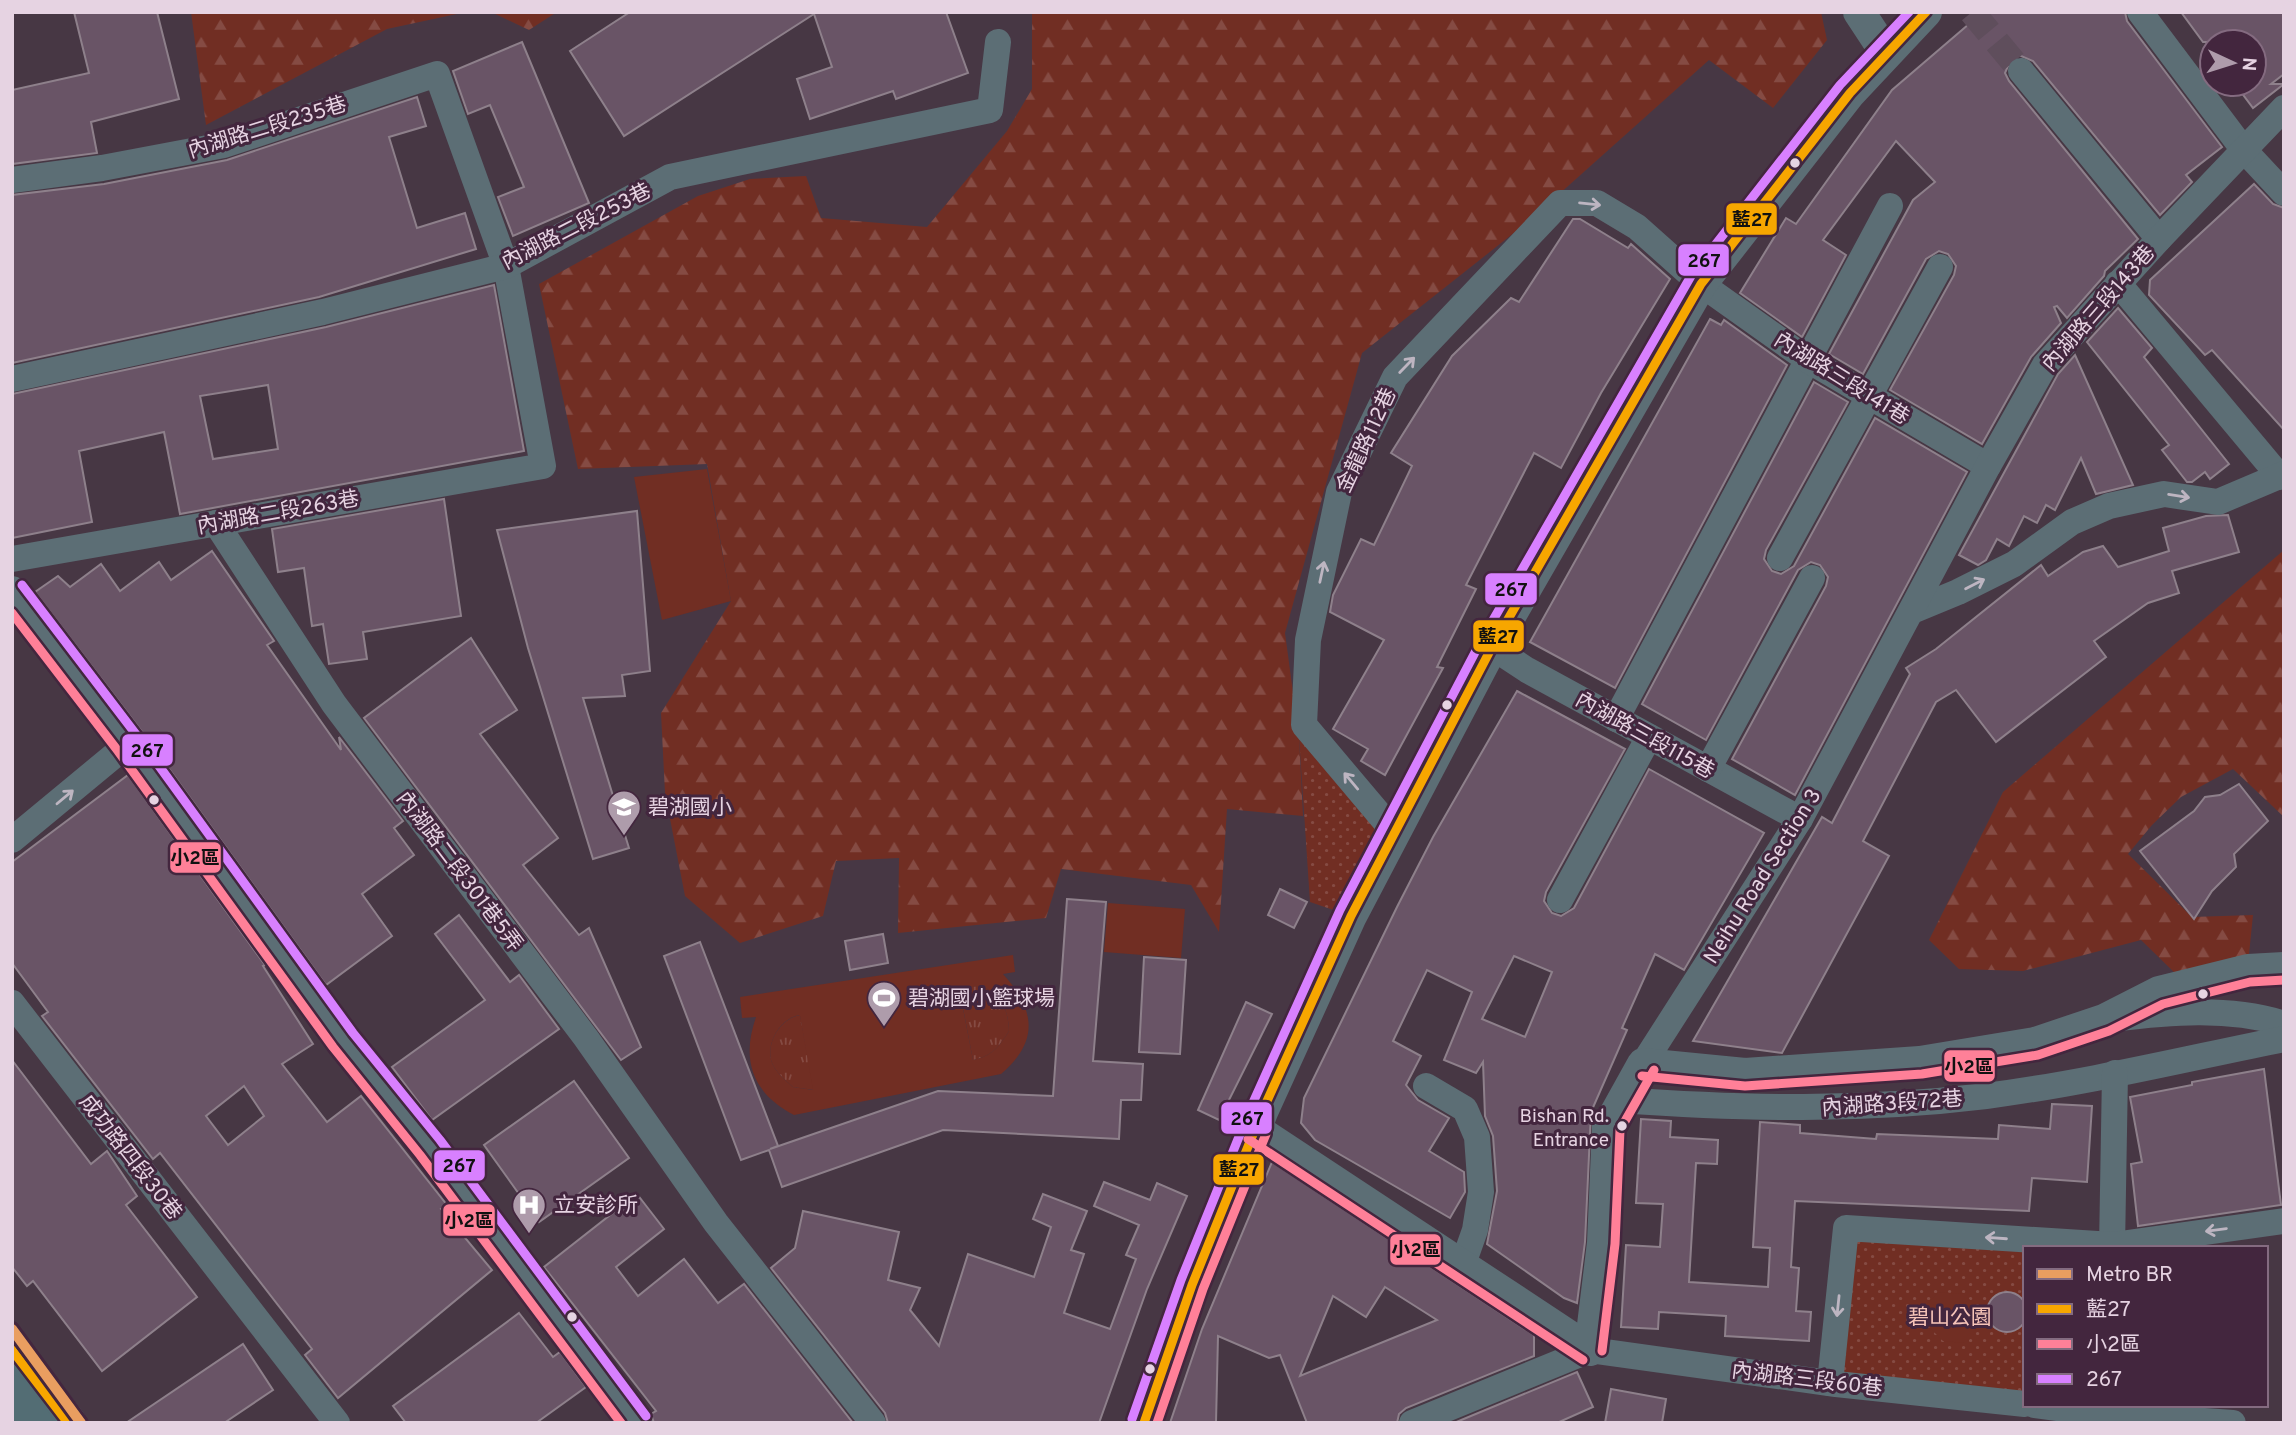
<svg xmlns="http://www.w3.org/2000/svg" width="2296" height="1435" font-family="Overpass,'Noto Sans TC',sans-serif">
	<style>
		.grass { fill: url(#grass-tufts) }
		.forest { fill: url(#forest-firs) }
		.park { fill: url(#park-dots) }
		.garden { fill: #712e23; fill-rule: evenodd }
		.building { fill: #695466; stroke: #8e808b; stroke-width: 2; fill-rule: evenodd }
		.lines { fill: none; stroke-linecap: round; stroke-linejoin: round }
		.minor-tunnel { stroke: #5f4e5c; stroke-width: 26; stroke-dasharray: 26 13; stroke-linecap: butt }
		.minor { stroke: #5c6e75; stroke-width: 26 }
		.tertiary { stroke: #5c6e75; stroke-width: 32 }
		.secondary { stroke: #536d74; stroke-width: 37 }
		.bus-1-casing { stroke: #43263e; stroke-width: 14 }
		.bus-2-casing { stroke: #43263e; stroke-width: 14 }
		.bus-3-casing { stroke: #43263e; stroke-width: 14 }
		.bus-1 { stroke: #f7a600; stroke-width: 9 }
		.bus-2 { stroke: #ff8098; stroke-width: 9 }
		.bus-3 { stroke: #d880ff; stroke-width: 9 }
		.metro-1-casing { stroke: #43263e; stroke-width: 16 }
		.metro-1 { stroke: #e99e60; stroke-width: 10 }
		.oneway { stroke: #bdb5c1 }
		.bus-dot { fill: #e6d3e2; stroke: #43263e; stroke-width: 2.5 }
		.labels { text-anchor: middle; stroke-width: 6; stroke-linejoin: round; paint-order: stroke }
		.bus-label { font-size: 19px; fill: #e6d3e2; stroke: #43263e; text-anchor: end }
		.street-label { font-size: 21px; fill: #e6d3e2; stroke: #43263e }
		.poi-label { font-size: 21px; fill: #e6d3e2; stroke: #43263e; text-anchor: start }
		.park-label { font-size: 21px; fill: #f7c4b8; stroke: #43263e }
		.line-badge { stroke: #43263e; stroke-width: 2.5 }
		.pale-badge-label { font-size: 19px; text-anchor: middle; font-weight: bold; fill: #111 }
	</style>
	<defs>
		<pattern id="grass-tufts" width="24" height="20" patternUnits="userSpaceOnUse" patternTransform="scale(1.75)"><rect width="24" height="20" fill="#712e23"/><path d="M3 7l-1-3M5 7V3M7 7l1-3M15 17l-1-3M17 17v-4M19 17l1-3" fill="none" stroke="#854b43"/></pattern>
		<pattern id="forest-firs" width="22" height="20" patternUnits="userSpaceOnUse" patternTransform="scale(1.75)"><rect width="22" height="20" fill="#712e23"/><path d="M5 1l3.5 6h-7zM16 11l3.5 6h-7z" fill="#854b43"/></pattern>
		<pattern id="park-dots" width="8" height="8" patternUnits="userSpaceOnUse" patternTransform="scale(1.75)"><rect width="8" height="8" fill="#712e23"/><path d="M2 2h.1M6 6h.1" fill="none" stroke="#854b43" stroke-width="1.8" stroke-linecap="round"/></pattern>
	</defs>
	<rect width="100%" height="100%" fill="#473744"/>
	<g class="grass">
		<path d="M 982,986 C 1002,996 1008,1009 1009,1031 C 999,1047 992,1056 973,1060 L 959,987 Z"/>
		<path d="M 800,1015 L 814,1090 L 793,1087 C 785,1080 774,1071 771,1060 C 767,1040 781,1019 800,1015 Z"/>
	</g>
	<g class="forest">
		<polygon points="191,12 466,12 387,29 206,125"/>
		<polygon points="491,12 557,12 529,30"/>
		<polygon points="1032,12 1821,12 1827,40 1773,108 1709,60 1529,221 1362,353 1285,633 1299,737 1303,816 1227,809 1219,932 1191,885 1061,869 1046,918 898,933 899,858 836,861 823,916 740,943 685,896 665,793 661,713 731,601 707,464 578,469 539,284 698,196 750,179 806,176 821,218 927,227 1007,131 1032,89"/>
		<polygon points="2284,550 2284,817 2233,769 2181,797 2152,825 2128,854 2192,917 2253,915 2248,964 2179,977 2141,940 2023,971 1959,969 1929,940 2003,792"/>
	</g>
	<g class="park">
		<polygon points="1299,737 1395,833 1351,916 1310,902"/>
		<polygon points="1851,1237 2025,1248 2025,1401 1837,1379"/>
	</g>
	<g class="garden">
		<polygon points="707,469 731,601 662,620 634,477"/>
		<polygon points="1108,903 1185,909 1181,958 1104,952"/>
		<path d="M 1013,955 L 1015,972 L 1003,974 C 1035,1009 1040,1041 1001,1074 L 794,1115 C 752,1093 741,1060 756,1017 L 742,1018 L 740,997 ZM 982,986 C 1002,996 1008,1009 1009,1031 C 999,1047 992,1056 973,1060 L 959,988 ZM 799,1015 L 800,1016 L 813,1090 L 793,1087 C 785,1080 774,1071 771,1060 C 767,1040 781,1019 799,1015 Z"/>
		<path d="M 1939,1292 L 1964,1294 C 1980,1307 1983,1331 1965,1343 L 1943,1341 L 1925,1323 L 1925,1306 Z"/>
	</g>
	<g class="building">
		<polygon points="74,12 157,12 179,99 91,122 97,153 12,164 12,90 89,73"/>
		<polygon points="630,12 946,12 968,73 896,99 893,91 810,119 797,79 832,67 814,14 624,136 570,51"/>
		<polygon points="1983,12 2125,12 2127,21 2222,147 2186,175 2192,182 2160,215 2033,61 2019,55 2011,59 2005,73 2009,81 2138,239 2105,271 2104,276 2067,318 2057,306 2054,307 2061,323 2031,357 1982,444 1890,390 1954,275 1956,266 1948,254 1939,251 1926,259 1863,374 1829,354 1913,200 1935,182 1896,141 1823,240 1846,255 1802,337 1740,293 1786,218 1796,224 1892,90"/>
		<polygon points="2181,12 2284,12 2284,74 2271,84 2284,84 2253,108 2235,84 2254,84 2254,42 2203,42"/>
		<polygon points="522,42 589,203 513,236 498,197 524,187 490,105 468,114 453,71"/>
		<polygon points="417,97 426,126 389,137 417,228 465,213 476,249 319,297 12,363 12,195 104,184 227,160"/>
		<polygon points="2254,184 2273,204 2284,208 2284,430 2212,350 2205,355 2149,295 2150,280"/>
		<polygon points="1573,219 1580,219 1628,248 1631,244 1670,279 1601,393 1561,468 1534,453 1466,585 1476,589 1437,667 1443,668 1385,775 1361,761 1368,749 1333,729 1384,640 1330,612 1333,595 1361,539 1374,545 1412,466 1391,453 1452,356 1511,298 1519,302"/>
		<path d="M 494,285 L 524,451 L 180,514 L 164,432 L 79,451 L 92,522 L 12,538 L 12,394 L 326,327 ZM 268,385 L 278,449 L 213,459 L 200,396 Z"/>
		<polygon points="2118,308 2152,348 2144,357 2229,464 2210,479 2205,472 2192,482 2187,482 2162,450 2169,445 2087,342"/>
		<polygon points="1710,319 1721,325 1724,320 1787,365 1615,688 1530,642"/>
		<polygon points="2075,355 2133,485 2096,494 2081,458 2055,510 2046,505 2037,523 2024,516 2009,546 1997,539 1986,560 1978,565 1959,555 2058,374"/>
		<polygon points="1814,382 1848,402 1766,550 1764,559 1772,571 1781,574 1794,566 1875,418 1967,472 1795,795 1732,759 1826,586 1828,577 1820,565 1811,562 1798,570 1706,740 1642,704"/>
		<polygon points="444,499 461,616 363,632 367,659 329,664 323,624 312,626 304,568 278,572 272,529"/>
		<polygon points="637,511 650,671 622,675 625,696 583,698 629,848 593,859 528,648 497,530"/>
		<polygon points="2228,515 2239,552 2172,571 2179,593 2148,603 2094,641 2106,657 1996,742 1956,690 1936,702 1863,841 1889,856 1782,1053 1693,1041 1822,817 1832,823 1910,674 1906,668 1936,649 2041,565 2048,576 2083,552 2103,546 2118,567 2169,551 2163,528 2206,516"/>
		<polygon points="212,551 274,641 267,645 341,750 339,737 403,821 394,828 414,855 362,894 392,936 326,985 143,733 35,592 58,576 70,587 101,564 120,591 159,562 171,580"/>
		<polygon points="471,638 517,710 480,734 558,838 523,865 579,935 589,928 641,1047 621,1060 364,718"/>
		<path d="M 1517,691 L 1625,749 L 1546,892 L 1544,901 L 1552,913 L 1561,916 L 1574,908 L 1649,769 L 1764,833 L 1684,970 L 1655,954 L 1622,1028 L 1627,1030 L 1591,1112 L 1585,1242 L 1577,1303 L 1564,1298 L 1487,1244 L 1497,1191 L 1493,1136 L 1485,1116 L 1483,1062 L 1476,1073 L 1444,1060 L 1472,992 L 1427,970 L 1393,1041 L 1421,1056 L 1406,1085 L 1418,1100 L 1449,1118 L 1429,1151 L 1464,1172 L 1465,1192 L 1450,1218 L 1315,1140 L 1301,1123 L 1304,1098 L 1397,907 L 1433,837 ZM 1514,956 L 1552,972 L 1525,1037 L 1482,1019 Z"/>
		<path d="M 128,775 L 265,965 L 263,966 L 313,1044 L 282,1064 L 327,1122 L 361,1096 L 447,1205 L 441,1209 L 492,1270 L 338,1398 L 305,1355 L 312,1349 L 160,1153 L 153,1159 L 42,1016 L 48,1012 L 12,963 L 12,862 ZM 244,1086 L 264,1116 L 228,1145 L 206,1116 Z"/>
		<polygon points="2239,784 2268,821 2234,854 2236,867 2212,891 2194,919 2140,851 2194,811 2205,797 2220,795"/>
		<polygon points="1280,889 1307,902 1294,928 1268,915"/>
		<polygon points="1067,899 1106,902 1093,1061 1143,1064 1141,1100 1121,1100 1119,1139 943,1130 782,1187 769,1150 741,1160 664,956 700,942 778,1146 770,1149 938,1091 1053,1096"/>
		<polygon points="459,915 510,982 519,975 559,1029 432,1120 392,1067 485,1000 435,934"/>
		<polygon points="883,934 888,963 850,970 845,941"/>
		<polygon points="1144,957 1186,960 1180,1054 1139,1052"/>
		<polygon points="1246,1002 1272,1014 1219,1120 1198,1110"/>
		<polygon points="12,1060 91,1164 107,1151 137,1196 126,1205 197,1297 102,1371 33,1281 27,1286 12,1267"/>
		<polygon points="2264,1069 2281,1205 2138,1226 2131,1164 2142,1162 2130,1097 2192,1085 2192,1082"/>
		<polygon points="574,1081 629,1158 539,1222 484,1145"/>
		<polygon points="2052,1104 2092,1106 2087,1182 2032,1178 2029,1211 1795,1201 1791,1267 1799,1268 1796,1311 1811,1312 1809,1341 1725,1336 1726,1316 1659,1312 1658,1329 1621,1327 1626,1245 1660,1247 1663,1204 1636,1203 1641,1119 1671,1121 1670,1137 1718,1140 1717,1164 1696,1163 1689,1282 1768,1287 1770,1248 1753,1247 1760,1122 1800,1125 1800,1133 1876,1139 1877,1134 1998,1139 1999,1125 2050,1129"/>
		<path d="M 1272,1162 L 1534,1335 L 1534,1356 L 1406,1408 L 1399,1414 L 1397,1423 L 1307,1423 L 1280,1355 L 1269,1358 L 1218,1336 L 1216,1423 L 1170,1423 L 1202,1329 ZM 1385,1287 L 1437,1320 L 1300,1376 L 1333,1296 L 1366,1317 Z"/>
		<polygon points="1104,1182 1150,1200 1157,1183 1187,1196 1147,1289 1099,1423 888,1423 885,1413 771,1268 795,1248 803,1211 899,1232 888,1280 920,1288 910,1310 939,1346 968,1254 1034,1277 1051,1227 1033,1219 1043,1194 1087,1211 1071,1250 1084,1254 1064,1313 1110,1329 1136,1259 1126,1255 1139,1225 1094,1206"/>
		<polygon points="637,1194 664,1229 616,1267 638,1296 684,1259 718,1303 744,1284 853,1423 654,1423 651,1414 656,1411 544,1267"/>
		<circle cx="2007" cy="1312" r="20"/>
		<polygon points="519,1313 553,1357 560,1352 586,1387 536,1423 406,1423 393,1406"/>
		<polygon points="243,1344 273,1390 224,1423 126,1423"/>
		<polygon points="1577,1372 1593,1407 1557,1423 1454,1423"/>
		<polygon points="1611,1389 1666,1399 1662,1423 1605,1423"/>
	</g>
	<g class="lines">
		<polyline class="minor-tunnel" points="1972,12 2021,71"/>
		<g class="minor">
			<polyline points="2140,12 2243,149 2284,193"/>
			<polyline points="2021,71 2159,239"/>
			<polyline points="12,180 102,168 224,145 437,74 506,266 543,466 12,559"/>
			<polyline points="2118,283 2280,477"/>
			<polyline points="12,379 323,312 506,266 670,177 990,110 998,42"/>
			<polyline points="216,523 334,704 586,1038 716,1223 873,1423"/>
			<polyline points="1780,558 1940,267"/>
			<polyline points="1912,611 1958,592 2014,564 2072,522 2109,506 2164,494 2218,502 2284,474"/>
			<polyline points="1492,647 1527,670 1800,819"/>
			<polyline points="1616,719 1890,206"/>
			<polyline points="1708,769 1812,578"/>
			<polyline points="1395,833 1304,725 1308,640 1339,492 1395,377 1560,203 1597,203 1637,227 1701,284 1808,360 1988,466"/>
			<polyline points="12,840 128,744"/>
			<polyline points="1560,900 1649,737"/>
			<polyline points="12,1003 337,1423"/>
			<path d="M 2114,1019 C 2169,1012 2228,1007 2281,1023 L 2284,1027"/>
			<polyline points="1643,1064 1800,819 1988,466 2045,365 2159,239 2284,108"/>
			<polyline points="1426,1086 1465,1109 1477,1137 1481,1192 1475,1230 1463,1264"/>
			<path d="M 1620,1100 C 1744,1109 1863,1111 1986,1096 C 2086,1083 2185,1059 2284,1039"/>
			<polyline points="2112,1248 2115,1073"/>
			<polyline points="1830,1383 1846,1228 2113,1245 2284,1221"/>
			<polyline points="2035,1405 2103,1414 2233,1423"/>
			<polyline points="1412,1423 1590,1350 1836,1384 2025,1404"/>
		</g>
		<g class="tertiary">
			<polyline points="1859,12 1886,53"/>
			<polyline points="12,592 128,744 343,1040 430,1147 636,1423"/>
			<polyline points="1255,1129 1590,1350 1603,1243 1608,1127 1643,1064 1745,1074 1920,1062 2035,1043 2104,1020 2159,992 2248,970 2284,968"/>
			<polyline points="1144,1423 1192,1285 1262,1112 1351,916 1492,647 1701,284 1850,93 1926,12"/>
		</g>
		<g class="secondary">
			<polyline points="12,1350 68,1423"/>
			<polyline points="12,1394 34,1423"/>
		</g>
		<g class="bus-1-casing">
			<g id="bus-1">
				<polyline points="12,1350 68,1423"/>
				<polyline points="1144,1423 1192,1285 1262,1112 1351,916 1492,647 1701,284 1850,93 1926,12"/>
			</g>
		</g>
		<g class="bus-2-casing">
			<g id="bus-2">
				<polyline points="12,613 118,751 333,1047 420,1155 621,1423"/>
				<polyline points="1642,1076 1745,1086 1922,1074 2038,1055 2109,1031 2163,1004 2250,982 2284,980"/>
				<polyline points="1248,1139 1583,1360"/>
				<polyline points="1602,1351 1615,1244 1620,1130 1654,1070"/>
				<polyline points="1157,1423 1203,1289 1266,1134"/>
			</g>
		</g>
		<g class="bus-3-casing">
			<g id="bus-3">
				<polyline points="22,585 138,737 353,1033 440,1140 646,1416"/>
				<polyline points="1132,1419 1181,1280 1251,1107 1340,910 1481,641 1691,276 1840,85 1909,12"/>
			</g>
		</g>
		<use href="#bus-1" class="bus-1"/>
		<use href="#bus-2" class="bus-2"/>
		<use href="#bus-3" class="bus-3"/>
		<g class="metro-1-casing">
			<polyline id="metro-1" points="12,1329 81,1423"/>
		</g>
		<use href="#metro-1" class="metro-1"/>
	</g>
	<defs><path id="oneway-shaft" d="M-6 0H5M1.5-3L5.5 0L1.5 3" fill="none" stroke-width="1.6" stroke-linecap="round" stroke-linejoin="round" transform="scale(1.75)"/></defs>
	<g class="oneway">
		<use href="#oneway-shaft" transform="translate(1590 204) rotate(6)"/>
		<use href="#oneway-shaft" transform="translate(1407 365) rotate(-46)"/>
		<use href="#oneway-shaft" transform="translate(2179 496) rotate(9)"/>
		<use href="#oneway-shaft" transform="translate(1322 572) rotate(-78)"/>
		<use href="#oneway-shaft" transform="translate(1975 584) rotate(-27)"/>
		<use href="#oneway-shaft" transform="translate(1351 781) rotate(-130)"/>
		<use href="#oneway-shaft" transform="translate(65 797) rotate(-40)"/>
		<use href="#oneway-shaft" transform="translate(2216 1230) rotate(172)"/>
		<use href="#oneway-shaft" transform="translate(1996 1238) rotate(-176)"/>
		<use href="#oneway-shaft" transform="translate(1838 1306) rotate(96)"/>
	</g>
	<defs>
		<g id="school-pin" transform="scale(1.75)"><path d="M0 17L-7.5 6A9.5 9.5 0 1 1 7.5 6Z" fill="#ae9cab" stroke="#43263e"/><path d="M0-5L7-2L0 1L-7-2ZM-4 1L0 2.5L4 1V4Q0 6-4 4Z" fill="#fff"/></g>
		<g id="stadium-pin" transform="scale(1.75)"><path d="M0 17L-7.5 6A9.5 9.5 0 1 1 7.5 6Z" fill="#ae9cab" stroke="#43263e"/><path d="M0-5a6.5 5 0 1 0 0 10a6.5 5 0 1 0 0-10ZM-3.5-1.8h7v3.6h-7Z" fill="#fff"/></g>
		<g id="hospital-pin" transform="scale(1.75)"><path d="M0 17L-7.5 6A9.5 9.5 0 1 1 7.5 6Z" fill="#ae9cab" stroke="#43263e"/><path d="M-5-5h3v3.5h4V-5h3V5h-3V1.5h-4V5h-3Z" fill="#fff"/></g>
	</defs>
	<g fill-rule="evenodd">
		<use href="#school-pin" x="624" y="807"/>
		<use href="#stadium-pin" x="884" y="998"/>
		<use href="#hospital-pin" x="529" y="1205"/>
	</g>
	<g class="bus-dot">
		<circle cx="1795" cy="163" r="6"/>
		<circle cx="1447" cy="705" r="6"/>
		<circle cx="154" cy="800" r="6"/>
		<circle cx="2203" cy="994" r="6"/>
		<circle cx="1622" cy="1126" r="6"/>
		<circle cx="572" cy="1317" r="6"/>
		<circle cx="1150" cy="1369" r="6"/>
	</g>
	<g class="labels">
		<g class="bus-label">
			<text x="1609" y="1122">Bishan Rd.<tspan x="1609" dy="24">Entrance</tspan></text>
		</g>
		<g class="street-label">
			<text transform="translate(267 127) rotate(-17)" y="7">內湖路二段235巷</text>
			<text transform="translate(576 226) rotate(-27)" y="7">內湖路二段253巷</text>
			<text transform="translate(2098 308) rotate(-49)" y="7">內湖路三段143巷</text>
			<text transform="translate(1842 378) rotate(32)" y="7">內湖路三段141巷</text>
			<text transform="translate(1366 440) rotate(-65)" y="7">金龍路112巷</text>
			<text transform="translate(278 512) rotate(-10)" y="7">內湖路二段263巷</text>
			<text transform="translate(1645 735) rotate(29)" y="7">內湖路三段115巷</text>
			<text transform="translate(460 871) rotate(53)" y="7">內湖路二段301巷5弄</text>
			<text transform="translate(1762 876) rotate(-58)" y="7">Neihu Road Section 3</text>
			<text transform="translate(1892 1103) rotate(-4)" y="7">內湖路3段72巷</text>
			<text transform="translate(131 1157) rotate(52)" y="7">成功路四段30巷</text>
			<text transform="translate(1807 1379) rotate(7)" y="7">內湖路三段60巷</text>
		</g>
		<g class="poi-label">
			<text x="648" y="814">碧湖國小</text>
			<text x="908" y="1005">碧湖國小籃球場</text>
			<text x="554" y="1212">立安診所</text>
		</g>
		<g class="park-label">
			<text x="1950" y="1324">碧山公園</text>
		</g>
	</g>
	<g class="line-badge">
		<rect x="1725" y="202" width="53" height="34" rx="7" fill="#f7a600"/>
		<rect x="1677" y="243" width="53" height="34" rx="7" fill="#d880ff"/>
		<rect x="1484" y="572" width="54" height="34" rx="7" fill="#d880ff"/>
		<rect x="1472" y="619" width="53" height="34" rx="7" fill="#f7a600"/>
		<rect x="121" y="733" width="53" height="34" rx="7" fill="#d880ff"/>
		<rect x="169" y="841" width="53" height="33" rx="7" fill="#ff8098"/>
		<rect x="1943" y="1049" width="53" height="34" rx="7" fill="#ff8098"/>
		<rect x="1220" y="1101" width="53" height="34" rx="7" fill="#d880ff"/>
		<rect x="433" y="1149" width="53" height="33" rx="7" fill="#d880ff"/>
		<rect x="1212" y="1153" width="53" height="33" rx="7" fill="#f7a600"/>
		<rect x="442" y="1203" width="54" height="34" rx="7" fill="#ff8098"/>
		<rect x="1389" y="1233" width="53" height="33" rx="7" fill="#ff8098"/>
	</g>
	<g class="pale-badge-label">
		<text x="1752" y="226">藍27</text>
		<text x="1704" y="267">267</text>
		<text x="1511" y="596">267</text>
		<text x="1498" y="643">藍27</text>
		<text x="147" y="757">267</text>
		<text x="195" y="864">小2區</text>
		<text x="1969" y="1073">小2區</text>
		<text x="1247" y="1125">267</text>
		<text x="459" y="1172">267</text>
		<text x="1239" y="1176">藍27</text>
		<text x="469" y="1227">小2區</text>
		<text x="1416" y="1256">小2區</text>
	</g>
	<rect width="2296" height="1435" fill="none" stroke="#e6d3e2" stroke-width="28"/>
	<rect x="2023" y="1246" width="245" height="161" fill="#43263e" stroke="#846b80" stroke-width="2"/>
	<rect x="2037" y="1269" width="35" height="10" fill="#e99e60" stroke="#846b80" stroke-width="2"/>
	<text x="2086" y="1281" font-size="21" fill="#e6d3e2">Metro BR</text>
	<rect x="2037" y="1304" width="35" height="10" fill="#f7a600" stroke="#846b80" stroke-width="2"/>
	<text x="2086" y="1316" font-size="21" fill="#e6d3e2">藍27</text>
	<rect x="2037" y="1339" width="35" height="10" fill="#ff8098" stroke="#846b80" stroke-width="2"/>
	<text x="2086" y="1351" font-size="21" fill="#e6d3e2">小2區</text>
	<rect x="2037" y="1374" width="35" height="10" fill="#d880ff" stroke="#846b80" stroke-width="2"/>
	<text x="2086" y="1386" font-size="21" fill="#e6d3e2">267</text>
	<g transform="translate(2233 63) rotate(94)"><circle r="33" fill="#43263e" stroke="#846b80" stroke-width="2"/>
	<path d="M0-5L12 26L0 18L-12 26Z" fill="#ae9cab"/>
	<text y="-10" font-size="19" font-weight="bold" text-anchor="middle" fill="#e6d3e2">N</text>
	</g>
</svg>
